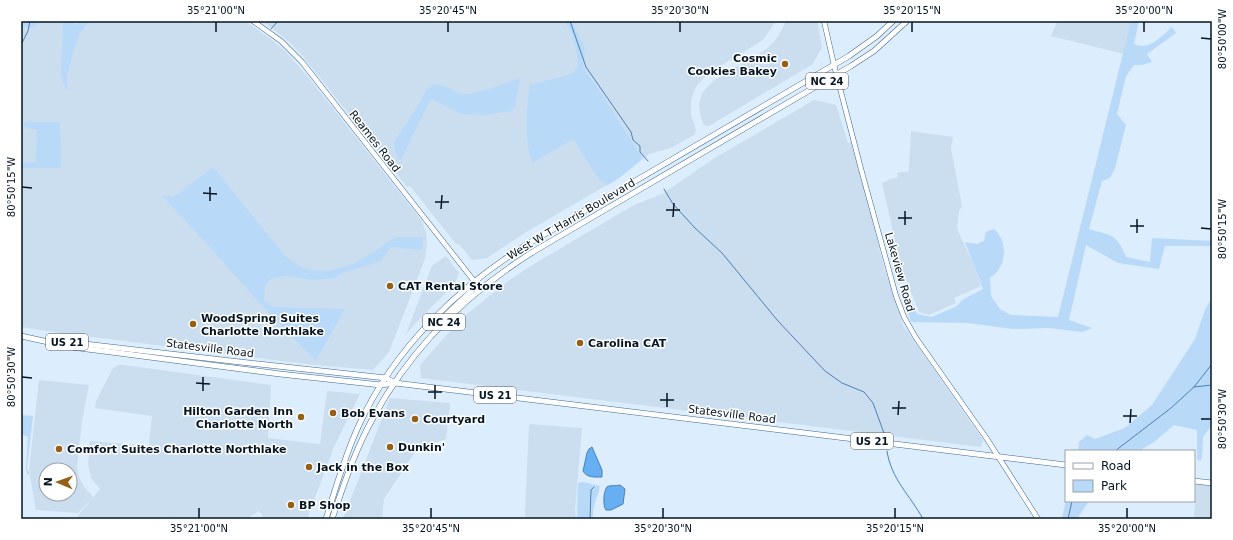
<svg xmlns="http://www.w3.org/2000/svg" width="1233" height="540" font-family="'DejaVu Sans',sans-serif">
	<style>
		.built { fill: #cadef0; fill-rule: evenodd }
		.green { fill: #b9d9f9 }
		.water { fill: #66aff2; stroke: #4981b4 }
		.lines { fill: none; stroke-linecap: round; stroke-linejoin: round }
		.stream { stroke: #4981b4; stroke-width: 1 }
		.secondary-casing { stroke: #41688d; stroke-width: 5.5 }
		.primary-casing { stroke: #41688d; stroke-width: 6 }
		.secondary { stroke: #fff; stroke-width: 4.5 }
		.primary { stroke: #fff; stroke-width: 5 }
		.ticks { fill: none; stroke: #051523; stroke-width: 1.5 }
		.poi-dot { fill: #955f16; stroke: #fff; stroke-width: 1.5 }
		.labels { text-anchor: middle; stroke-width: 3; stroke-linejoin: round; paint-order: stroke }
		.shield { fill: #fff; stroke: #505b65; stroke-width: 1 }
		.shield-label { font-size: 10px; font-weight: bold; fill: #051523 }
		.poi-label { font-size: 11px; font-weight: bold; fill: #051523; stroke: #fff; text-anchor: start }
		.street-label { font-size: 11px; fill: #051523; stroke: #fff }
		.neatline { fill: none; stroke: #051523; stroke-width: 1.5 }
		.ticks-label { font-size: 10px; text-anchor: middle; fill: #051523 }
	</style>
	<rect width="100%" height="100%" fill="#dcedfe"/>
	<g class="built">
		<polygon points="21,21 245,21 271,39 284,50 305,73 422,221 426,233 427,246 425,259 389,352 373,370 305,364 61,333 21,327"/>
		<polygon points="262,21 776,21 763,40 709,73 698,84 694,91 691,102 691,115 696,130 694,135 671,148 649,154 619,178 523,234 487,258 472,260 459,244 456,244 410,186 407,187 301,54 286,39"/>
		<polygon points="786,21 817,21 822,47 813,64 709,126 706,126 703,124 700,114 699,104 702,94 708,86 716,79 768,48 778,37"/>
		<polygon points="1057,21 1131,21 1124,54 1051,36"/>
		<polygon points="814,100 836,105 848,143 851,142 861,179 863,178 883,264 903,325 983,440 981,447 421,378 420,365 443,339 467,314 511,279 529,267 634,205 662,194 713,159"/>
		<polygon points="911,131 953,137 951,148 962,206 959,211 957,229 973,263 981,286 954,298 956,303 929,315 919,312 900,263 882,183 891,179 898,177 897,173 909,171"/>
		<polygon points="446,256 459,273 455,284 423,315 406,334 432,266"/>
		<polygon points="118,365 124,365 271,385 268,438 320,444 327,391 360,394 334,447 307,519 265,519 259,511 247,519 77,519 79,514 100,489 91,478 88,464 90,441 138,445 148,452 152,416 95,408 96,401 113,368"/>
		<path d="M 39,380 L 89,385 L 82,421 L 77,467 L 79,477 L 84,487 L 93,497 L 78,513 L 36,510 L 29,470 ZM 46,470 L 70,470 L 70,494 L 46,494 Z"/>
		<polygon points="390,398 450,403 446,439 417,449 384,499 382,519 343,519"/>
		<polygon points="529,424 582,428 575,510 576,519 526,519 525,512"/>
		<polygon points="1196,484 1212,486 1212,519 1194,519"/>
	</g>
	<g class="green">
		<path d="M 21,21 L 38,21 C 35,30 29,28 22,26 Z"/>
		<polygon points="63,21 69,21 77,25 79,21 89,21 78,36 67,75 67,90 63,83 61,75"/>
		<path d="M 564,21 L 572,21 L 583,45 L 585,54 L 583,64 L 586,73 L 595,84 L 641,156 L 640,161 L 619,178 L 608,185 L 599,179 L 573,139 L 532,163 C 524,135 526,113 530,85 L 572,74 L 578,66 L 577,53 L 571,31 Z"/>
		<path d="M 1131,21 L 1139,21 L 1134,44 C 1150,51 1160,37 1172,27 L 1176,33 L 1147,54 L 1152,62 L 1142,65 L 1134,65 L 1126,76 L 1117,114 L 1126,125 L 1115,168 L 1110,178 L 1102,181 L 1089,229 C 1112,236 1116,233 1126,257 L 1150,262 L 1152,238 L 1212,241 L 1212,246 L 1165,246 L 1159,269 L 1118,263 L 1086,245 L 1069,320 L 1092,328 L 1082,332 L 1049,328 L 1013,329 L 968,323 L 911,322 L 901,289 L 905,288 L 917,314 L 932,317 L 957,306 L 962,300 L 983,289 L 965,242 L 977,244 L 984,241 L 986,232 L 994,229 C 1005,238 1007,257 999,269 C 997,273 993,275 990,278 L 991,296 L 1000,309 L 1011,315 L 1058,317 Z"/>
		<polygon points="520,78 515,107 511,111 484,115 461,114 432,99 428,104 401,160 397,158 394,142 419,104 426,90 434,84 445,86 457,93 470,94 489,89"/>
		<polygon points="24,122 60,122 61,168 21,168 21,163 36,162 37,130 24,127"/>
		<path d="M 213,167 L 287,258 C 292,261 298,266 303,268 C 337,278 366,259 392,239 L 397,237 L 423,237 L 422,250 L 392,247 L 390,248 L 381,261 L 342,273 L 335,278 L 313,280 L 286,276 L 272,278 L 265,285 L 264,300 L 273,307 L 345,309 L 316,360 L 297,342 L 271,315 L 162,195 L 174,197 Z"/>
		<polygon points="1210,301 1212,301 1212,425 1203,437 1202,458 1200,461 1197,459 1197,430 1174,425 1154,442 1139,451 1078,451 1079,442 1087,435 1095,439 1125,428 1152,405 1195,339 1205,310"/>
		<polygon points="21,415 33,416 27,467 29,474 27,474 26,468 28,437 21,434"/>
		<path d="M 583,482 L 600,486 C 598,498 592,505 593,517 L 595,519 L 577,519 L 578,483 Z"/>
		<polygon points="1066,499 1066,501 1089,501 1077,519 1062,519"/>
	</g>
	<g class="water">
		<path d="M 592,447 L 602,470 L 602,477 C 595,477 587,478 583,471 L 587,453 L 589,449 Z"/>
		<path d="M 620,485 L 625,489 L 623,504 L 611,510 L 606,510 C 603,507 603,492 607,487 C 609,485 616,486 620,485 Z"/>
	</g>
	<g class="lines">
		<g class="stream">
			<polyline points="570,21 586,67 631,132 633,140 640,146 640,152 648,161"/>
			<polyline points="271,29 278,21"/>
			<polyline points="21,45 28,31 30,21"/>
			<polyline points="664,189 673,204 695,228 722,253 778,321 825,371 842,383 864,392 873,403 885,436"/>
			<polyline points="1194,387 1212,385"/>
			<path d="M 887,451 C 891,479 910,495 923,519"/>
			<polyline points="1115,451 1171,408 1194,387 1212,364"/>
			<polyline points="590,519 591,490 594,487"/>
			<polyline points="1068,519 1072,501"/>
		</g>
		<g class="secondary-casing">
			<g id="secondary">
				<polyline points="253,21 281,41 302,62 474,281"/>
				<polyline points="824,21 834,65 861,169 896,296 904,317 916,338 987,439 1038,519"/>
			</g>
		</g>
		<g class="primary-casing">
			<g id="primary">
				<polyline points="441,320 453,308 471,291 474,281"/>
				<polyline points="21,336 71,347 111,352 280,374 381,385 395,383 1066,465"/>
				<polyline points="59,341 231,361 386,378 395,383"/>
				<polyline points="1194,481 1212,483"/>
				<path d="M 326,519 C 336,487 345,455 359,425 C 395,347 459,286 531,242 L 849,56 L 877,36 L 893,21"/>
				<path d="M 332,519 C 344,484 355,450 373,418 C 411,348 468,292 536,250 L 851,66 L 874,51 L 907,21"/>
			</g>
		</g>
		<use href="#secondary" class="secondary"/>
		<use href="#primary" class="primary"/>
	</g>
	<path class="ticks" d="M 216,32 L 216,22M 448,32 L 448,22M 680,32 L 680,22M 912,32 L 912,22M 1144,32 L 1144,22M 1201,38 L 1211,39M 22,187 L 32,188M 203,193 L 217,194M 210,201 L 210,187M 435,202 L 449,202M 441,209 L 442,195M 666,210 L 680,210M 673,217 L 674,203M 898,218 L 912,218M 905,225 L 905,211M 1130,226 L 1144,226M 1201,228 L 1211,229M 1137,233 L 1137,219M 22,377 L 32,378M 196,383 L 210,384M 203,391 L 203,377M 428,392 L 442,392M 435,399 L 435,385M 660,400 L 674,400M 667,407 L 667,393M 892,408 L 906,408M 898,415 L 899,401M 1123,416 L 1137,416M 1201,419 L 1211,419M 1130,423 L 1131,409M 199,518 L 199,508M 431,518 L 431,508M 663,518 L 663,508M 895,518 L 895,508M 1127,518 L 1127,508"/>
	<g class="poi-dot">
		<circle cx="785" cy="64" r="4"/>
		<circle cx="390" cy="286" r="4"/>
		<circle cx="193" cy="324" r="4"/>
		<circle cx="580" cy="343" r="4"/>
		<circle cx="333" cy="413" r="4"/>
		<circle cx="301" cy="417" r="4"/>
		<circle cx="415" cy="419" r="4"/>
		<circle cx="390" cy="447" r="4"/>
		<circle cx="59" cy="449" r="4"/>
		<circle cx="309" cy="467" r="4"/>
		<circle cx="291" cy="505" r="4"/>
	</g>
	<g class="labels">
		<g class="shield">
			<rect x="806" y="73" width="42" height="16" rx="3"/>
			<rect x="423" y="314" width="42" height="16" rx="3"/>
			<rect x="46" y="334" width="42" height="16" rx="3"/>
			<rect x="474" y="387" width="42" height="16" rx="3"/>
			<rect x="851" y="433" width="42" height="16" rx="3"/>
		</g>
		<g class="shield-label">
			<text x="827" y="85">NC 24</text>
			<text x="444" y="326">NC 24</text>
			<text x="67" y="346">US 21</text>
			<text x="495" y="399">US 21</text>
			<text x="872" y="445">US 21</text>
		</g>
		<g class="poi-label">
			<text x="777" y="62" text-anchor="end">Cosmic<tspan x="777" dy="13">Cookies Bakey</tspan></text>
			<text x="398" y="290">CAT Rental Store</text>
			<text x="201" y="322">WoodSpring Suites<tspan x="201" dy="13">Charlotte Northlake</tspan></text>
			<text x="588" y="347">Carolina CAT</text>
			<text x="293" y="415" text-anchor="end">Hilton Garden Inn<tspan x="293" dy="13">Charlotte North</tspan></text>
			<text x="341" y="417">Bob Evans</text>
			<text x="423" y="423">Courtyard</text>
			<text x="398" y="451">Dunkin'</text>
			<text x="67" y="453">Comfort Suites Charlotte Northlake</text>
			<text x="317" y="471">Jack in the Box</text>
			<text x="299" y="509">BP Shop</text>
		</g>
		<g class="street-label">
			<text transform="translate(375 141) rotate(52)" y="4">Reames Road</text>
			<text transform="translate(571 219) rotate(-31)" y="4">West W T Harris Boulevard</text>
			<text transform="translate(900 272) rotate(74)" y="4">Lakeview Road</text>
			<text transform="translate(210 348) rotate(7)" y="4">Statesville Road</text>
			<text transform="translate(732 414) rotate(7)" y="4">Statesville Road</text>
		</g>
	</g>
	<rect width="1233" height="540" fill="none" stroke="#ffffff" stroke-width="44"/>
	<rect x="1065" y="450" width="130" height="52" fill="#ffffff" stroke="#9ba1a7"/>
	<rect x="1073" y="463" width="20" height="6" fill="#ffffff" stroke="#9ba1a7"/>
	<text x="1101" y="470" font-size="12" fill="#051523">Road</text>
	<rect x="1073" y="480" width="20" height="12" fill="#b9d9f9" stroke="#9ba1a7"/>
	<text x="1101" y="490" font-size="12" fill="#051523">Park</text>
	<g transform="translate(58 482) rotate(272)"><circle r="19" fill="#ffffff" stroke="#9ba1a7"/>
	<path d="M0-3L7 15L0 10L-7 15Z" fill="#955f16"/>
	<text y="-6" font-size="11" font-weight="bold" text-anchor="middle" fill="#051523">N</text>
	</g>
	<rect x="22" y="22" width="1189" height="496" class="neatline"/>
	<g class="ticks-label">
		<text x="216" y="14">35°21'00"N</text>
		<text x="448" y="14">35°20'45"N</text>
		<text x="680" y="14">35°20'30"N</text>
		<text x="912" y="14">35°20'15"N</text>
		<text x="1144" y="14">35°20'00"N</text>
		<text transform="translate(1222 39) rotate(-90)" y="4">80°50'00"W</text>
		<text transform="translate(11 187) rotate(-90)" y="4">80°50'15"W</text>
		<text transform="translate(1222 229) rotate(-90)" y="4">80°50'15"W</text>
		<text transform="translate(11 377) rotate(-90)" y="4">80°50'30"W</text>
		<text transform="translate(1222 419) rotate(-90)" y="4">80°50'30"W</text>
		<text x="199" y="532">35°21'00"N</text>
		<text x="431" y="532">35°20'45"N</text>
		<text x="663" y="532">35°20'30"N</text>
		<text x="895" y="532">35°20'15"N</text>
		<text x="1127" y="532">35°20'00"N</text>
	</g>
</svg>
